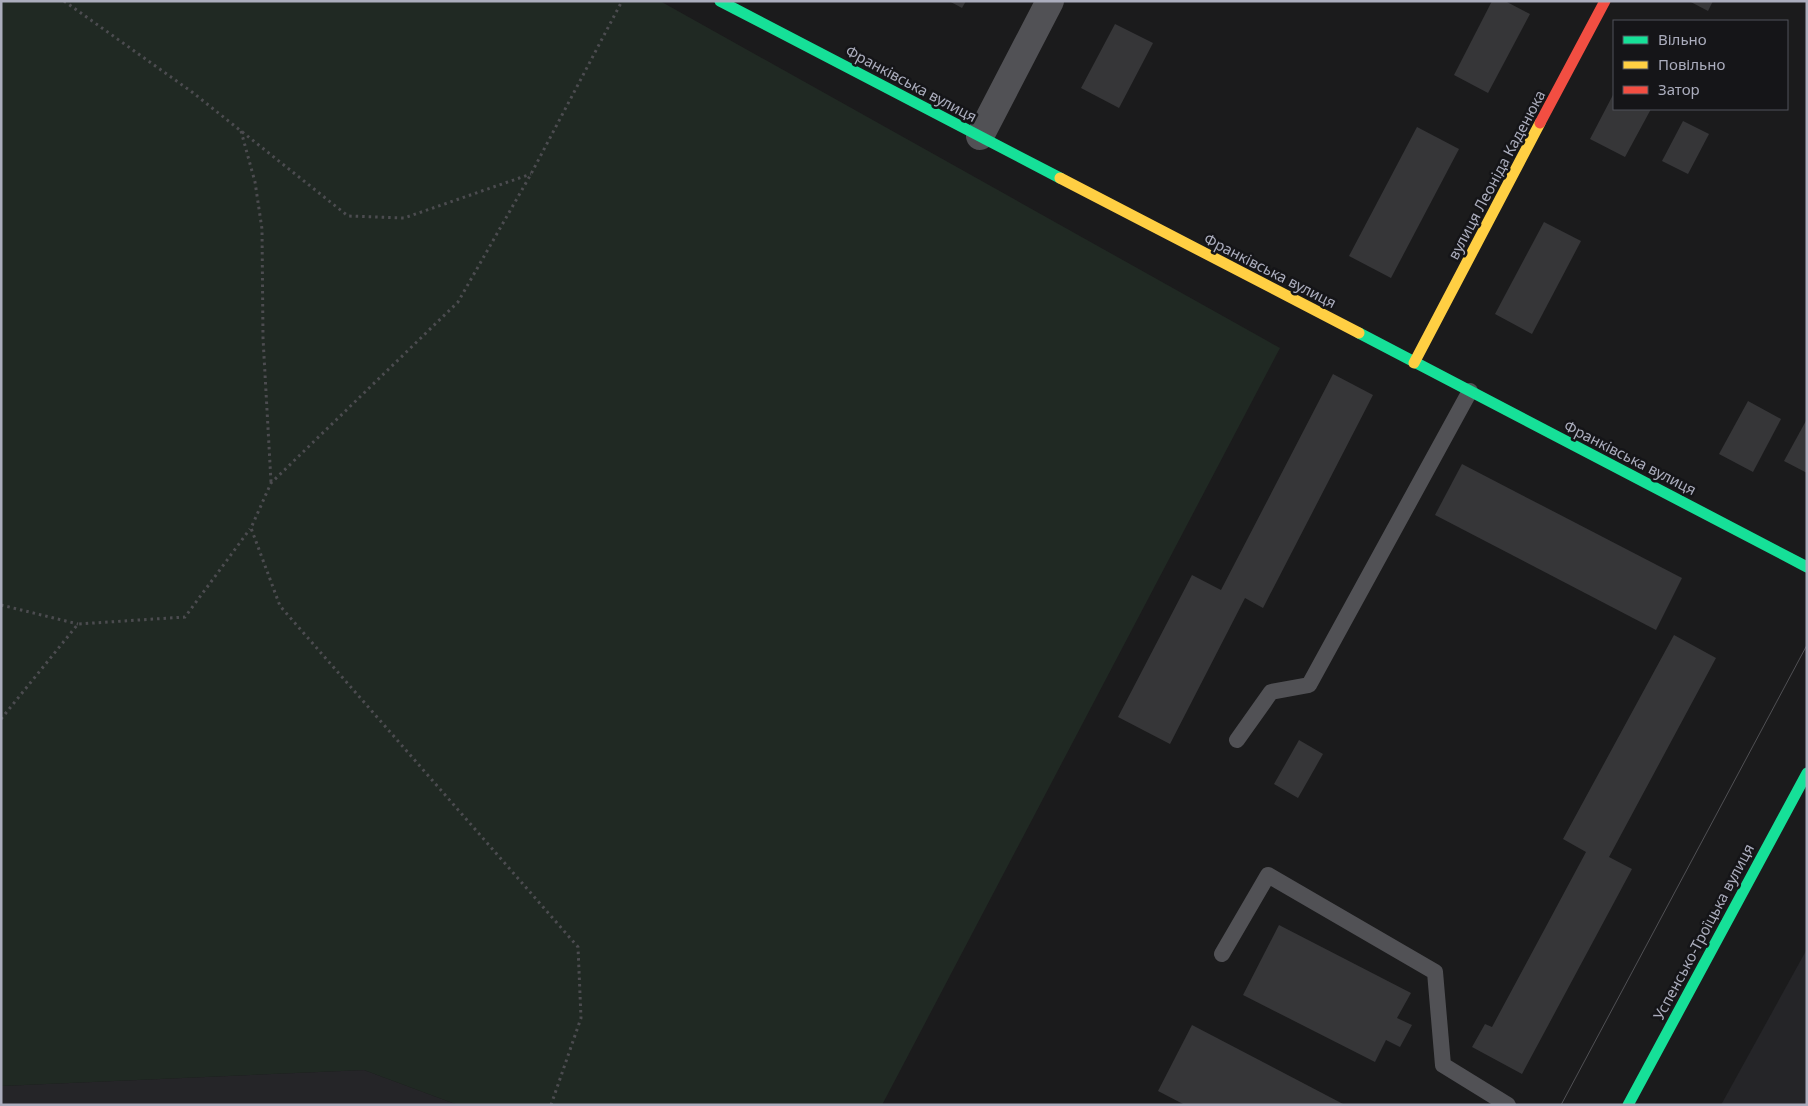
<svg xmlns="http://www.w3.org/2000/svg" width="1808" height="1106" font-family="'Noto Sans',sans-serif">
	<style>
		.built { fill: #252528 }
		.green { fill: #202923 }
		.building { fill: #363638 }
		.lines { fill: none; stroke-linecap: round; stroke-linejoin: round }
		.path { stroke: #4c4c50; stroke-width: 3; stroke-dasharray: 2.5 4; stroke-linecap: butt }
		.lane { stroke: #515155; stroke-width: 16 }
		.street { stroke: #515155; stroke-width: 28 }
		.fast { stroke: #16e098; stroke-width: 11 }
		.slow { stroke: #ffcf43; stroke-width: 11 }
		.jam { stroke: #f24e42; stroke-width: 11 }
		.tram { stroke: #505054; stroke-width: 1 }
		.labels { text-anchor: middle; stroke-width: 5; stroke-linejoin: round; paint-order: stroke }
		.street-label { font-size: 15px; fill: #abadbd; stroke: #151518 }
	</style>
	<rect width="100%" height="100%" fill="#1b1b1c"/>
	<g class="built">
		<polygon points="1807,949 1807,1105 1721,1105"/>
		<polygon points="364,1070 458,1105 1,1105 1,1086"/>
	</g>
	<polygon class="green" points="1,1 660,1 1280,348 882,1105 458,1105 364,1070 1,1086"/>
	<g class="building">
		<polygon points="949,1 966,1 962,8"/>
		<polygon points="1492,1 1505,1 1530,14 1488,93 1454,75"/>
		<polygon points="1689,1 1713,1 1708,11"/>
		<polygon points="1115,24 1153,43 1119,108 1081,88"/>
		<polygon points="1614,93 1614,109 1651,109 1625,157 1590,139"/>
		<polygon points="1683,121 1709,134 1688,174 1662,161"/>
		<polygon points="1417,127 1459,149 1391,278 1349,256"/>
		<polygon points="1544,222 1581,241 1532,334 1495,314"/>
		<polygon points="1333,374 1373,395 1263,608 1245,598 1170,744 1118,717 1192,575 1221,590"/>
		<polygon points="1748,401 1781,419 1753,472 1719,454"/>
		<polygon points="1807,419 1807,473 1784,461"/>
		<polygon points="1462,464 1682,578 1656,630 1435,515"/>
		<polygon points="1674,635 1716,658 1609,857 1632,869 1522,1074 1472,1047 1485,1024 1492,1027 1586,852 1563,839"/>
		<polygon points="1299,740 1323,754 1298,798 1274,784"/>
		<polygon points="1279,925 1411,993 1397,1018 1412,1025 1400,1047 1386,1040 1375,1062 1243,995"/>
		<polygon points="1192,1025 1345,1105 1185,1105 1158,1091"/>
	</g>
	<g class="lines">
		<g class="path">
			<polyline points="64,1 192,92 348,216 404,218 531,174"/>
			<polyline points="241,131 255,182 262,229 263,338 271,482"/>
			<polyline points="1,605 78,624"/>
			<polyline points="1,719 78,624 185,617 250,529"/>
			<polyline points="551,1105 581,1018 578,947 280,606 251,528 271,483 458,302 531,174 622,1"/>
		</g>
		<g class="lane">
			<polyline points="1237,740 1271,692 1309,685 1470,391"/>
			<polyline points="1222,954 1268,875 1435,972 1443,1065 1508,1105"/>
		</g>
		<polyline class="street" points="980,136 1050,1"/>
		<g class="fast">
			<polyline points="720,1 1060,178"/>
			<polyline points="1359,333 1807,567"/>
			<polyline points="1628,1105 1807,773"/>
		</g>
		<g class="slow">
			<polyline points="1060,178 1359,333"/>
			<polyline points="1414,363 1540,123"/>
		</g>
		<polyline class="jam" points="1540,123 1605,1"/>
		<polyline class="tram" points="1561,1105 1807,645"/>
	</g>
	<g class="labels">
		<g class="street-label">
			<text transform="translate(911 84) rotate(28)" y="5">Франківська вулиця</text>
			<text transform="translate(1497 175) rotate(-62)" y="5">вулиця Леоніда Каденюка</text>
			<text transform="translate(1270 271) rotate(27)" y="5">Франківська вулиця</text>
			<text transform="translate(1630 458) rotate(27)" y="5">Франківська вулиця</text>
			<text transform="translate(1704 932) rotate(-62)" y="5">Успенсько-Троїцька вулиця</text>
		</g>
	</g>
	<rect width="1808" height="1106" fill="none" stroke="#abadbd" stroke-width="5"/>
	<rect x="1613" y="20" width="175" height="90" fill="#151518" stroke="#51525a"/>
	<rect x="1623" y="36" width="25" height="8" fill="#16e098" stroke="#51525a"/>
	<text x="1658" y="45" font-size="15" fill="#abadbd">Вільно</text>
	<rect x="1623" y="61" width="25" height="8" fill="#ffcf43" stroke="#51525a"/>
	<text x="1658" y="70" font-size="15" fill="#abadbd">Повільно</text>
	<rect x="1623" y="86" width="25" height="8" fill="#f24e42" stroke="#51525a"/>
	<text x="1658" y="95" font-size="15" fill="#abadbd">Затор</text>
</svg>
